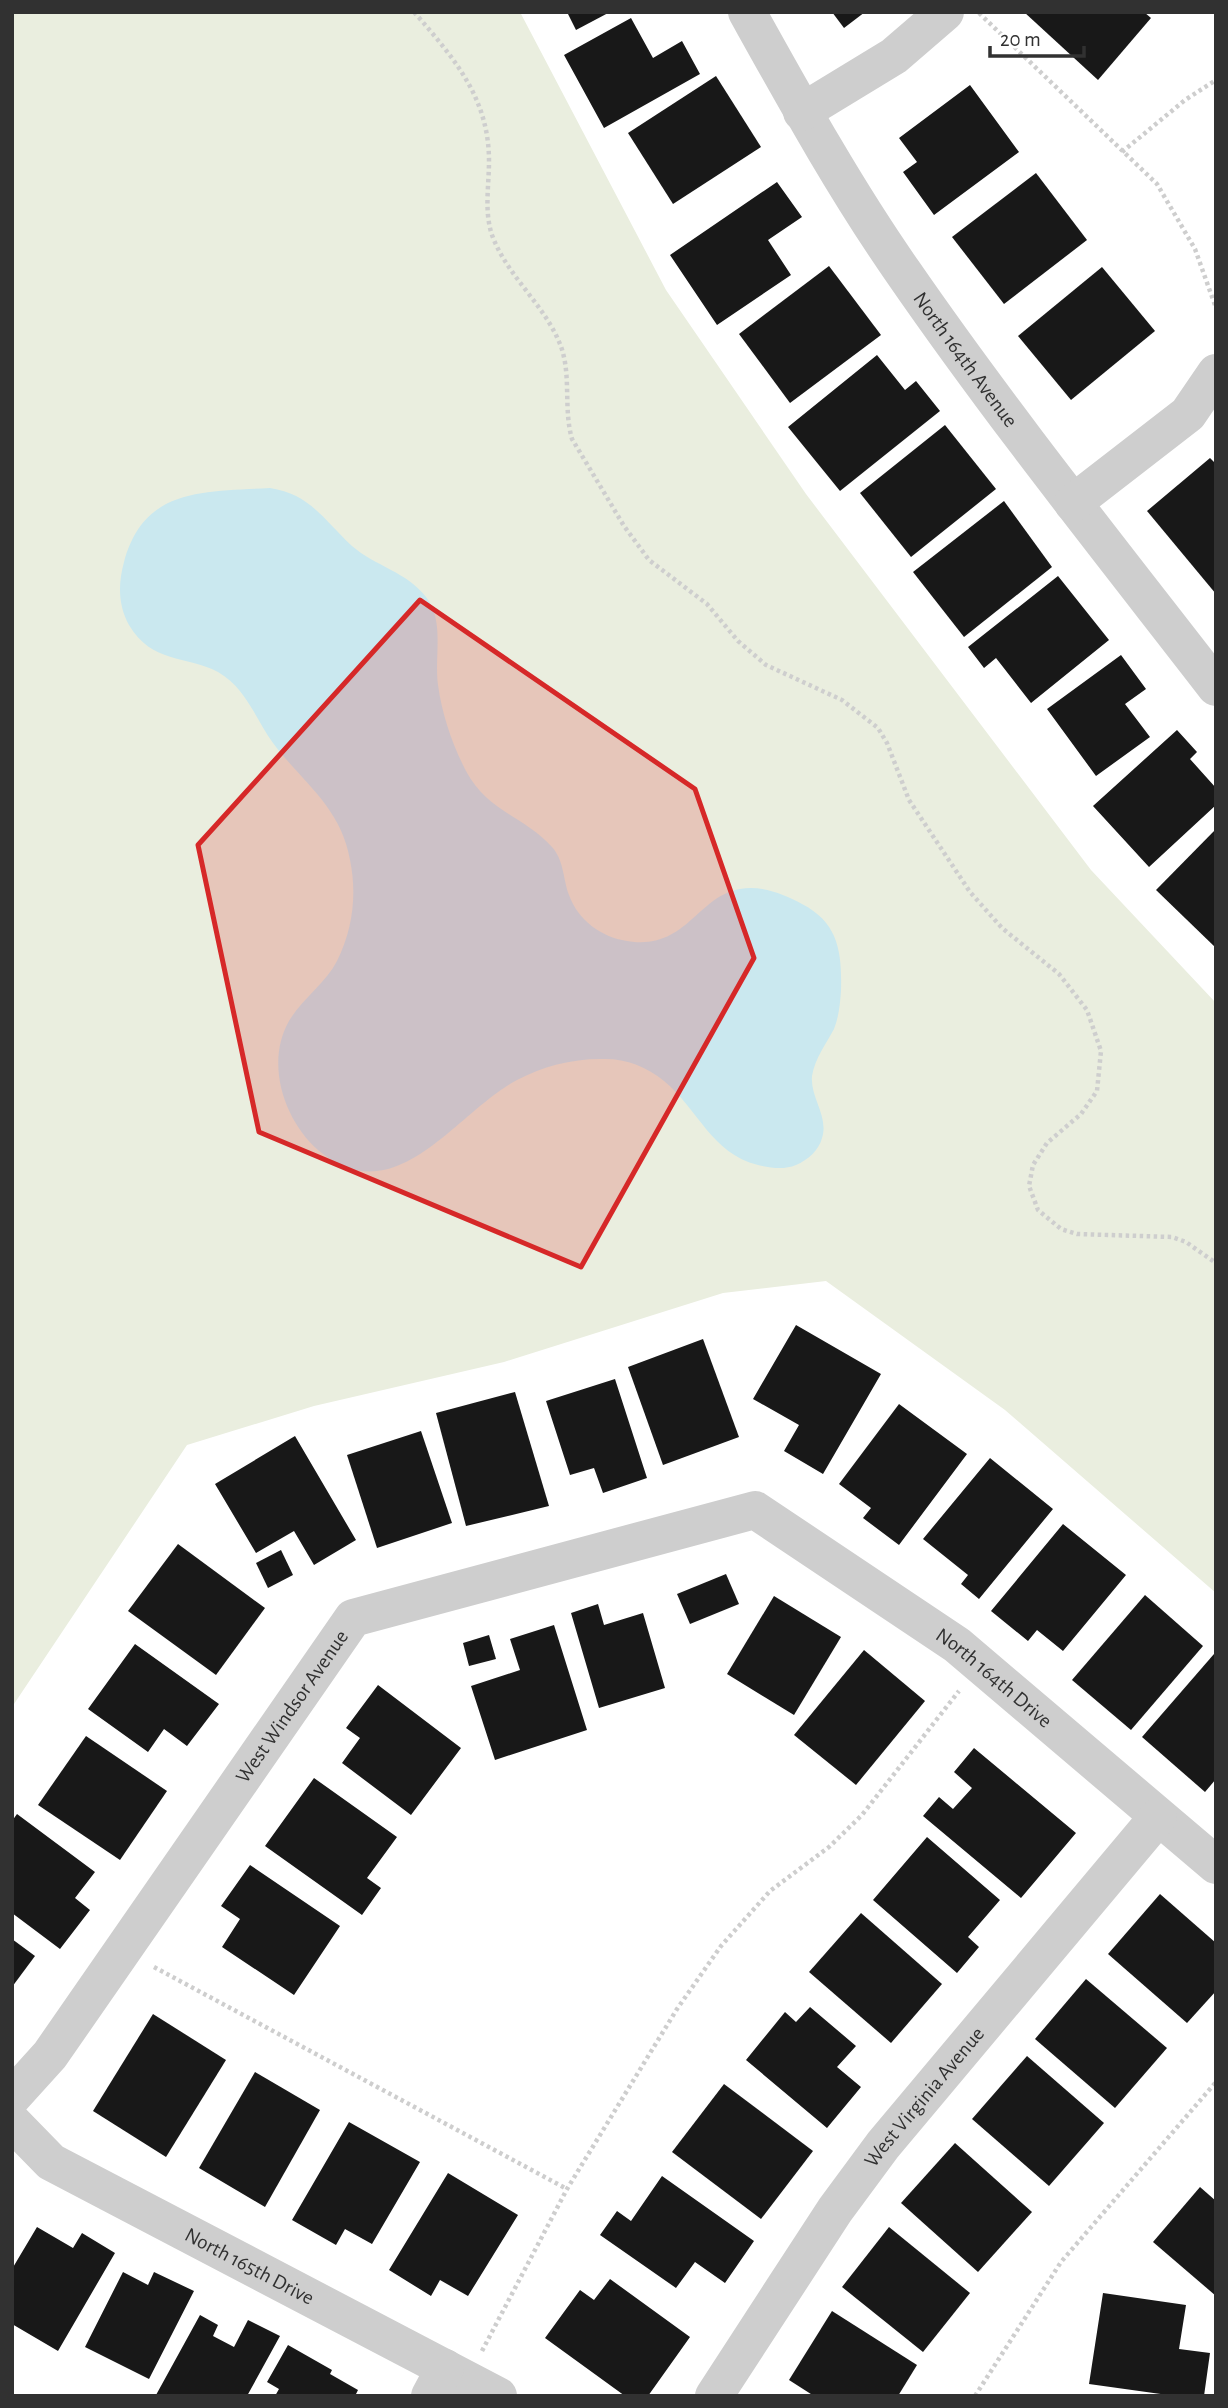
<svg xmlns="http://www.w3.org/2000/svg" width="1228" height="2408" font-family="'Alegreya Sans',sans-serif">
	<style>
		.green { fill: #eaeedf }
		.water { fill: #cae8ef }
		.building { fill: #181818 }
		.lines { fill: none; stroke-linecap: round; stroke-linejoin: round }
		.path { stroke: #cecece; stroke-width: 4.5; stroke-dasharray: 3.5 3.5; stroke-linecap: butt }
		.minor { stroke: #cecece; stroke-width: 38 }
		.marked { fill: #d62828; fill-opacity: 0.2; stroke: #d62828; stroke-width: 5; stroke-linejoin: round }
		.labels { text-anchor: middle; stroke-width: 7; stroke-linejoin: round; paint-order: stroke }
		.street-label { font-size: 21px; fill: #313131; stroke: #fff }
	</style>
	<rect width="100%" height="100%" fill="#fff"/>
	<polygon class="green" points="12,12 520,12 666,290 806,494 1091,870 1216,1003 1216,1593 1005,1410 826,1281 723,1293 504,1362 314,1406 187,1445 12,1707"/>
	<path class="water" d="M 270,488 C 310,494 324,520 352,546 C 375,566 407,572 426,597 C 445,621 434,656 438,685 C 442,714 452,744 466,771 C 487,811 525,817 552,847 C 564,860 563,879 569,895 C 578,920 601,937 627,941 C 686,951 697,896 740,889 C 761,885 784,894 802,904 C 839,923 842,953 841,991 C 840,1004 839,1016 834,1029 C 826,1044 815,1058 812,1076 C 810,1098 829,1116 822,1138 C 819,1150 808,1160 796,1165 C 784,1170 771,1168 758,1165 C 711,1153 699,1110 664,1081 C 647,1067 627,1059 605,1059 C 575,1058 543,1066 517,1080 C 456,1112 395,1216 318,1150 C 284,1120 265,1063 289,1021 C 302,999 325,984 337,961 C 353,929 357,894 350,860 C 341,807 302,782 273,743 C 255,718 246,688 218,672 C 186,655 152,664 129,625 C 118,605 118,584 124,562 C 144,487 204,492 270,488 Z"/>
	<g class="building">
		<polygon points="567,12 610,12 576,30"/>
		<polygon points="832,12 865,12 844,28"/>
		<polygon points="1024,12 1144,12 1151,18 1098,80"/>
		<polygon points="631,18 653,58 682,41 700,74 604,128 564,55"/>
		<polygon points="716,76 761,147 673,204 628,133"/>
		<polygon points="970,85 1019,152 934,215 903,172 917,162 899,138"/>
		<polygon points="1036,173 1087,240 1004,304 952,237"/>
		<polygon points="777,182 802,217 768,240 791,275 717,325 670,255"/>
		<polygon points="829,266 881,335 790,403 739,334"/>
		<polygon points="1102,267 1155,331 1071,400 1018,336"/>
		<polygon points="877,355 905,390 916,381 940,411 840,491 788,427"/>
		<polygon points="945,425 996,489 911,557 860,493"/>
		<polygon points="1210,458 1216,464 1216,594 1147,511"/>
		<polygon points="1004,501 1052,567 964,637 913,572"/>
		<polygon points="1058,576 1109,640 1031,703 996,658 984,668 968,647"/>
		<polygon points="1121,655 1146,689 1125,704 1150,737 1096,776 1047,709"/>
		<polygon points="1177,730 1197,752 1190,759 1216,788 1216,805 1149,867 1093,806"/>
		<polygon points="1216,829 1216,948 1156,890"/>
		<polygon points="796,1325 881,1374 823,1474 784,1451 799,1425 753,1399"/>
		<polygon points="703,1339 739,1437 663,1465 628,1367"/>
		<polygon points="615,1379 647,1478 603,1493 594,1468 570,1475 546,1401"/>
		<polygon points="515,1392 549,1506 466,1526 436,1413"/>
		<polygon points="899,1404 967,1454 899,1545 863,1518 871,1508 839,1484"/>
		<polygon points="421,1431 452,1523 377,1548 347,1455"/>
		<polygon points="295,1436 356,1540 314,1565 294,1531 256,1553 215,1484"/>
		<polygon points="990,1458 1053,1509 979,1599 961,1584 968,1575 923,1539"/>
		<polygon points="1063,1524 1126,1575 1063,1651 1037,1630 1028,1641 991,1611"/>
		<polygon points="178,1544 265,1608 216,1675 128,1611"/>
		<polygon points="281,1550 293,1575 268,1588 256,1563"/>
		<polygon points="726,1574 739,1604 690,1624 677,1594"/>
		<polygon points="1145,1595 1203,1646 1131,1730 1072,1680"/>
		<polygon points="774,1596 841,1637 794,1715 727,1674"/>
		<polygon points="598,1604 604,1625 643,1613 665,1688 599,1708 571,1613"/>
		<polygon points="554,1625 587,1730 495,1760 471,1686 520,1670 510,1639"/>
		<polygon points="489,1635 496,1659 469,1666 463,1643"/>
		<polygon points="135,1644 219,1704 187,1746 164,1729 148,1752 88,1709"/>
		<polygon points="864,1650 925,1701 856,1785 794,1735"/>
		<polygon points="1214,1654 1216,1779 1205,1792 1142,1737"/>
		<polygon points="378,1685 461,1748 411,1815 342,1763 360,1738 346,1728"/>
		<polygon points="86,1736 167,1791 120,1860 38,1805"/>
		<polygon points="974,1748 1076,1833 1021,1898 923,1816 939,1797 953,1809 972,1788 954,1772"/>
		<polygon points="314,1778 397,1837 367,1878 381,1888 362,1915 265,1846"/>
		<polygon points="17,1814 95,1872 75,1898 90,1910 60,1949 12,1913 12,1821"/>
		<polygon points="927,1837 1000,1900 968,1937 979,1947 957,1973 873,1900"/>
		<polygon points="250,1865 340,1926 294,1995 222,1947 240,1919 221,1906"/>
		<polygon points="1160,1894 1216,1943 1216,1991 1187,2023 1108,1954"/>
		<polygon points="861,1913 942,1984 891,2043 809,1972"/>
		<polygon points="12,1939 35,1956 12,1987"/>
		<polygon points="1086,1979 1167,2048 1115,2108 1035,2039"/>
		<polygon points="810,2007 856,2046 837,2067 861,2087 827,2128 746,2060 785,2012 796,2022"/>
		<polygon points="153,2014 226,2060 166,2157 93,2111"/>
		<polygon points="1027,2056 1104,2123 1049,2186 972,2119"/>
		<polygon points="255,2072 320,2110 265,2207 199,2168"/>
		<polygon points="724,2084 813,2151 761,2219 672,2152"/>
		<polygon points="349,2122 420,2162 372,2244 345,2229 336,2245 292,2220"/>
		<polygon points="955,2143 1032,2212 978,2272 901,2203"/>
		<polygon points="448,2173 518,2215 468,2296 440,2280 431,2296 389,2270"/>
		<polygon points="662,2176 754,2241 725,2283 695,2262 676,2288 600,2235 617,2211 631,2221"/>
		<polygon points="1200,2187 1216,2201 1216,2296 1153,2242"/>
		<polygon points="37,2227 73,2248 82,2233 115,2253 58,2351 12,2324 12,2269"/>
		<polygon points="889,2227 970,2293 923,2352 842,2287"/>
		<polygon points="123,2272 148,2285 154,2272 194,2291 149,2379 85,2347"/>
		<polygon points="610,2279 690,2337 648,2396 625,2396 545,2338 580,2290 594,2300"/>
		<polygon points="1103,2293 1186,2305 1179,2349 1210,2353 1204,2396 1175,2396 1089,2384"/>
		<polygon points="832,2311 917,2365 898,2396 814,2396 789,2380"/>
		<polygon points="200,2315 218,2325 213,2336 234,2347 248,2320 280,2336 247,2396 156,2395"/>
		<polygon points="288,2345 332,2370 330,2374 358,2390 355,2396 275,2396 279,2389 267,2382"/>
	</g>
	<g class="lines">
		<g class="path">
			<path d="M 414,12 C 454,58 489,98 489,161 C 489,186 484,211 492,235 C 507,276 544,304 560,344 C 572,374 563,408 572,439 L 624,526 L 649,560 L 707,604 L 738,641 L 766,665 L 842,700 L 878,728 L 887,743 L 909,800 L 970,892 L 1002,928 L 1059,974 L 1087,1010 L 1101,1051 L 1097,1091 L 1081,1114 L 1047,1143 L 1033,1165 L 1029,1186 L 1038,1210 L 1061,1229 L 1077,1234 L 1172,1237 L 1186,1242 L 1216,1263"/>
			<polyline points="979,13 1157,184 1195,249 1216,308"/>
			<polyline points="1122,152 1185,100 1216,80"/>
			<polyline points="154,1967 567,2189"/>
			<polyline points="482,2351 567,2189 677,2009 721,1946 770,1891 829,1847 862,1815 959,1691"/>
			<polyline points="975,2396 1061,2262 1216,2082"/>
		</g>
		<g class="minor">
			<path id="s1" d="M 747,12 C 796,100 845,189 903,272 C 1001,414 1110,550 1216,687"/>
			<polyline points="802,112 894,56 945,12"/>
			<polyline points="1073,503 1188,414 1216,373"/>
			<path id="s2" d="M 12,2097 L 50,2055 L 353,1618 L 755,1510 L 957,1645 L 1216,1865"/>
			<path id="s3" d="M 12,2122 L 51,2162 L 498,2396"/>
			<polyline points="430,2396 445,2368"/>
			<path id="s4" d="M 714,2396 L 835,2210 L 883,2145 L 1158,1817"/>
		</g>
	</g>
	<path class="marked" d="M 420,600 L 695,789 L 754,958 L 581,1267 L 259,1132 L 198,845 Z"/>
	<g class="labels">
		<g class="street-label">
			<text dy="7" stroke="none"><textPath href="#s1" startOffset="411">North 164th Avenue</textPath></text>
			<text dy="7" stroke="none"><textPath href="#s2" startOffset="1297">North 164th Drive</textPath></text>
			<text dy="7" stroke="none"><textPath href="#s2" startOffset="481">West Windsor Avenue</textPath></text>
			<text dy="7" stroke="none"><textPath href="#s4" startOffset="366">West Virginia Avenue</textPath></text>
			<text dy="7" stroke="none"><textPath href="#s3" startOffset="280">North 165th Drive</textPath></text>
		</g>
	</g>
	<rect width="1228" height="2408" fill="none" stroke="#313131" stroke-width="28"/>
	<path d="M990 46v10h94v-10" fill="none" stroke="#313131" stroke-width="3.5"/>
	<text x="1000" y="46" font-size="21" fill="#313131" stroke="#ffffff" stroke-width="5" paint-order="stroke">20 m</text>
</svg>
